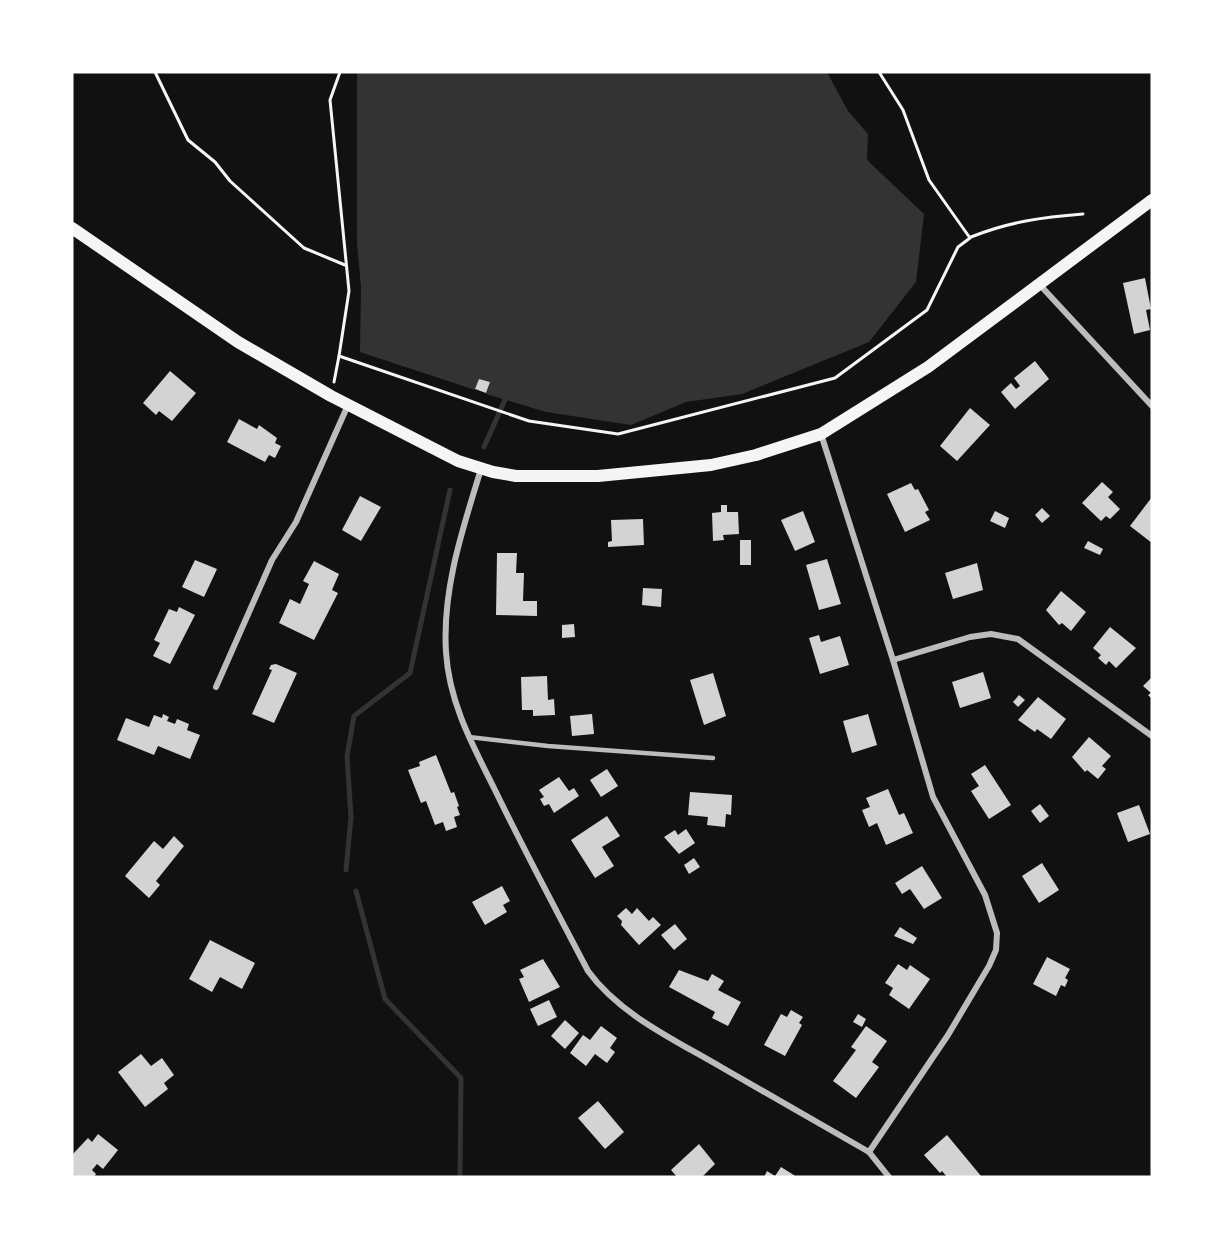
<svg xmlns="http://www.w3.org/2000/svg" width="1224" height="1249" font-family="Lora,serif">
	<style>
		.water { fill: #333 }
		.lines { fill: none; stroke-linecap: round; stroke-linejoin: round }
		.stream { stroke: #333; stroke-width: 5 }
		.building { fill: #d3d3d3 }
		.path { stroke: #f5f5f5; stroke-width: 3 }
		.service { stroke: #bcbcbc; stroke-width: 4.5 }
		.minor { stroke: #bcbcbc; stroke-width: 6 }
		.secondary { stroke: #f5f5f5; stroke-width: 12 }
	</style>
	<rect width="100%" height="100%" fill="#111"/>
	<polygon class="water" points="357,72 827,72 848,111 868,134 867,160 924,214 916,282 869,342 742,394 686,402 631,425 546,412 486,394 490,382 479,379 475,390 360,352 361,287 357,243"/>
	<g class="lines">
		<g class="stream">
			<polyline points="484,447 508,393"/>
			<polyline points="346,870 351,817 347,756 354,716 410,673 450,490"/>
			<polyline points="356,891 385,999 461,1078 460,1177"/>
		</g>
	</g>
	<g class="building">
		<polygon points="1145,278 1151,309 1146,310 1150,330 1134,334 1123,283"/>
		<polygon points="1035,361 1049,379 1015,409 1001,392 1011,383 1016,389 1020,386 1014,378"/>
		<polygon points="170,371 196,393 172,421 159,411 156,415 143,403"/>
		<polygon points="479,379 490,382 486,393 475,389"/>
		<polygon points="970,408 990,425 957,461 940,446"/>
		<polygon points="239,419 257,429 259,425 277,438 275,443 281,446 275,458 269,455 265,462 227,442"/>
		<polygon points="1102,482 1113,492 1108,497 1120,509 1110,519 1106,516 1101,521 1082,503"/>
		<polygon points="911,483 915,490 918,489 929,510 925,512 930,520 905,532 887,494"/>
		<polygon points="360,496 381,507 361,541 342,530"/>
		<polygon points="1152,497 1152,543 1130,526"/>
		<polygon points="721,505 727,505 727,512 738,512 739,534 723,535 724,540 713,541 712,513 721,512"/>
		<polygon points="1042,508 1050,516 1042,523 1035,515"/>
		<polygon points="803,511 815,542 795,551 781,520"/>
		<polygon points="995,511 1009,518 1005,528 990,521"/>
		<polygon points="643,519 644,545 608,547 608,542 612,541 611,520"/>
		<rect x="740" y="540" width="11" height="25"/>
		<polygon points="1088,541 1103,549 1100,555 1084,548"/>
		<polygon points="497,553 517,553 516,573 524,573 523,601 537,601 537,616 496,615"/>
		<polygon points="827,559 841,604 819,610 806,565"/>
		<polygon points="195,560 217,569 204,597 182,587"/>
		<polygon points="314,561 339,574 332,590 338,593 314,640 279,623 290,599 300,604 309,584 303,581"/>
		<polygon points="977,563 983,590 953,599 945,573"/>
		<polygon points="643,588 662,589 661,607 642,605"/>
		<polygon points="1061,591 1086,612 1071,631 1062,623 1059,625 1046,610"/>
		<polygon points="179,607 195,615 170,664 153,656 160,643 154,640 169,609 177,612"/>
		<polygon points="574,624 575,637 562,638 562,625"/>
		<polygon points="1110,627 1136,648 1116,668 1109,661 1106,665 1098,658 1101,655 1093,648"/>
		<polygon points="819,635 821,642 840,636 849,665 820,674 809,638"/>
		<polygon points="276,664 297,673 274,723 252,714 272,670 269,669 271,665"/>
		<polygon points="983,672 991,698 960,708 952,682"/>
		<polygon points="713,673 726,716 704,725 690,680"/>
		<polygon points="547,676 548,700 554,699 555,715 533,716 533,710 522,710 521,677"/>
		<polygon points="1152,677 1152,699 1148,695 1151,693 1143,686"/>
		<polygon points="1019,695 1025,700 1018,707 1013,702"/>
		<polygon points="1038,697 1066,719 1051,739 1037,729 1035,732 1018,720"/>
		<polygon points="163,714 169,717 167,721 175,724 177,719 189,724 187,730 200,735 190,759 158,746 154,755 117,740 126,718 149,727 154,715 162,718"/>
		<polygon points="592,714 594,734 572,736 570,716"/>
		<polygon points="868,714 877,745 852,753 843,721"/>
		<polygon points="1089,737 1111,756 1102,766 1106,769 1098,779 1087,770 1085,772 1072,757"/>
		<polygon points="436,755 451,793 454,792 459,806 457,807 460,815 454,817 457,827 446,831 443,822 435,825 426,801 421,803 408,770 420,766 419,762"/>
		<polygon points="985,765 1011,805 989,819 971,791 979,786 971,774"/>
		<polygon points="607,769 618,786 601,797 590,780"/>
		<polygon points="559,777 569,791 574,788 579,796 554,813 549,804 544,806 540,799 544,797 539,790"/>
		<polygon points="888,789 899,815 904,813 913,833 886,845 877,823 869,827 862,810 870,807 866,798"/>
		<polygon points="690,792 732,795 731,815 726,814 725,827 707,825 708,817 688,815"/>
		<polygon points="1040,804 1049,816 1040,823 1031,811"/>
		<polygon points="1139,805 1150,834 1128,842 1117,813"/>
		<polygon points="607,816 620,836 602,847 614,866 595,878 571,840"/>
		<polygon points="686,829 695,843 679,854 664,837 675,830 678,835"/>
		<polygon points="174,836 184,846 156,881 160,885 149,898 125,876 154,841 163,849"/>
		<polygon points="694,858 700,867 689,874 684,865"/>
		<polygon points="1042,863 1059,890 1039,903 1022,876"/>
		<polygon points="922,866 942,898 924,909 910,889 902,894 895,883"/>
		<polygon points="502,886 510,901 503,905 507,912 485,925 472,902"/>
		<polygon points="626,908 632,914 637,908 649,921 653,917 661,925 639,945 621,925 622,921 617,916"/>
		<polygon points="675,924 687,939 674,950 661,935"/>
		<polygon points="900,927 917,938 913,944 894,936"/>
		<polygon points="210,940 255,963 242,989 220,977 212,992 189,979"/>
		<polygon points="1047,957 1070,969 1065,978 1068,980 1065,987 1061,985 1056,996 1033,984"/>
		<polygon points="543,959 560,987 529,1002 519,979 524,977 520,970"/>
		<polygon points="898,964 907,970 910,965 930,979 909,1009 889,995 893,988 885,983"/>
		<polygon points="679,970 708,981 712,974 724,981 718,990 741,1002 728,1026 712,1018 715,1012 669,987"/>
		<polygon points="549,1000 557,1017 538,1026 530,1009"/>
		<polygon points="791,1010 803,1017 799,1023 802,1025 785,1056 764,1045 781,1014 787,1017"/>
		<polygon points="858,1014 866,1019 862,1027 853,1022"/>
		<polygon points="565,1020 579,1033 565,1049 551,1036"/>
		<polygon points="601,1026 617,1038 610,1048 615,1052 607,1063 595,1054 586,1066 570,1053 583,1035 590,1040"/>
		<polygon points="866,1026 887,1041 872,1062 879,1067 856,1098 833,1081 856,1050 851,1047"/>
		<polygon points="141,1054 151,1066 162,1058 174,1075 164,1083 168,1089 145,1107 118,1072"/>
		<polygon points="598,1101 624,1132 605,1149 578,1118"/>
		<polygon points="98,1134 118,1150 103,1169 97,1164 92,1170 96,1174 94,1177 72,1177 72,1155 88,1138 92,1142"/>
		<polygon points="947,1135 981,1176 979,1177 947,1177 942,1171 940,1173 924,1155"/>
		<polygon points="699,1144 715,1164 702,1177 677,1177 671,1170"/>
		<polygon points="781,1167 797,1177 764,1177 767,1171 775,1176"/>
	</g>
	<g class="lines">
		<g class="path">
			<polyline points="155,72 188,140 215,162 230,181 304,248 345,265"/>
			<polyline points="340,72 330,100 349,291 339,356 529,421 618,434 835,378 927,310 958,247 970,238 929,180 903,110 879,72"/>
			<path d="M 971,237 C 1008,222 1043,217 1083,214"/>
			<polyline points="334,382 339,356"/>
		</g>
		<polyline class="service" points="469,737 548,746 713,758"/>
		<g class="minor">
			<polyline points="1039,284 1152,406"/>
			<polyline points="821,434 893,660 933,797 985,895 997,933 996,950 989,966 948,1035 869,1152"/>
			<path d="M 481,469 C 463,528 442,589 446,652 C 449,702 472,744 494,788 C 524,850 556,910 588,971 C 620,1015 675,1040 721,1067 C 771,1096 820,1124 869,1152 L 889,1177"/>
			<polyline points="893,660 970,637 991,634 1018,639 1152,736"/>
			<polyline points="216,687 272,560 296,522 348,405"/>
		</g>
		<polyline class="secondary" points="72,228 238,342 331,396 458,461 493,472 516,476 598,476 711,465 756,455 821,434 928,367 1152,200"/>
	</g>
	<rect width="1224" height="1249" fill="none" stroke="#ffffff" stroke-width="147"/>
</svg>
